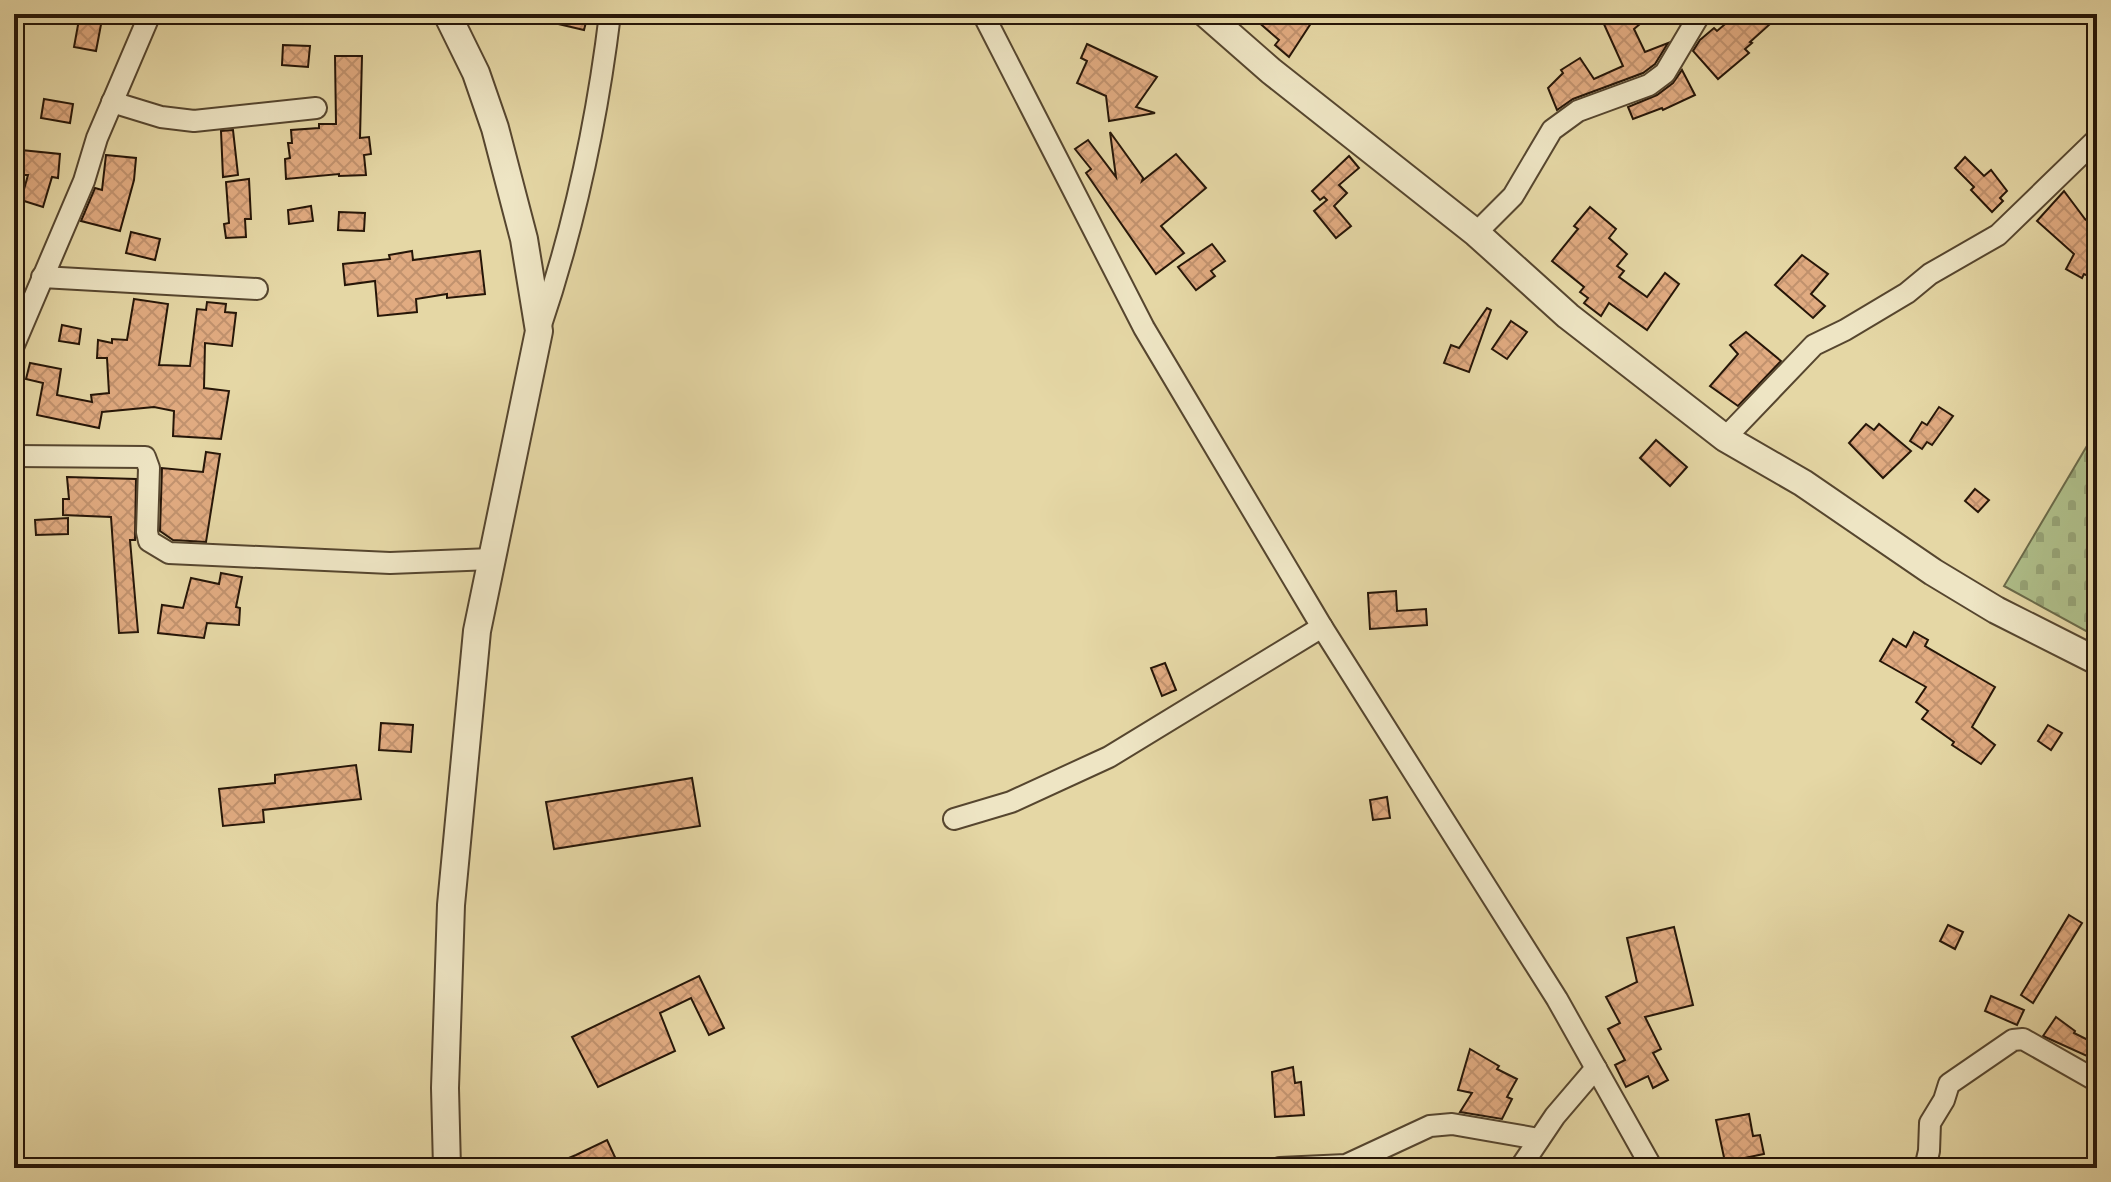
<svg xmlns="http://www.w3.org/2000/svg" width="2111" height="1182" font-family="Alegreya,serif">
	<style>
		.cemetery { fill: url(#cemetery-stones); stroke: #6a6a49; stroke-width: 2 }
		.building { fill: url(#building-cross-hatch); stroke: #261608; stroke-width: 2 }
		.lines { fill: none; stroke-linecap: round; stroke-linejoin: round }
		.minor-casing { stroke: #56462f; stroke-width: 24 }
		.tertiary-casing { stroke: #56462f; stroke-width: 30 }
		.minor { stroke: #eee5c4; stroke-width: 20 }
		.tertiary { stroke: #eee5c4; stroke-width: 26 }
	</style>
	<defs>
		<pattern id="cemetery-stones" width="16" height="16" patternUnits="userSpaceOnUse" patternTransform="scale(2)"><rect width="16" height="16" fill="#afbf8a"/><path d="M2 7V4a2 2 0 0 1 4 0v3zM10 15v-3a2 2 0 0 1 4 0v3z" fill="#96a376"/></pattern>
		<pattern id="building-cross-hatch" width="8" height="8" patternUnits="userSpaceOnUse" patternTransform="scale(2)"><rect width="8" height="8" fill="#e1ab81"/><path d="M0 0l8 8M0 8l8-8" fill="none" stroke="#c1926e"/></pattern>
	</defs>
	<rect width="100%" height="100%" fill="#e5d7a5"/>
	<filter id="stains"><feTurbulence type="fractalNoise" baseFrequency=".0025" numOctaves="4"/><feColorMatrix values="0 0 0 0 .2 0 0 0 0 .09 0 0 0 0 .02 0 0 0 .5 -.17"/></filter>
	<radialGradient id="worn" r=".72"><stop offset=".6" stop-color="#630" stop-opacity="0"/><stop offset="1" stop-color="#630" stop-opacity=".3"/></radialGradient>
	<polygon class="cemetery" points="2097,429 2097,637 2004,586"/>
	<g class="building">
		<polygon points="80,14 103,14 96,51 74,47"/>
		<polygon points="542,14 588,14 584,30 541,20"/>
		<polygon points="1249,14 1317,14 1289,57 1275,45 1279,40"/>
		<polygon points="1613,14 1652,14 1634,29 1645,52 1668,43 1655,64 1643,73 1573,99 1557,110 1548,88 1563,73 1561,70 1580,58 1594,79 1623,66 1603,22"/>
		<polygon points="1737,14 1760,14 1769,25 1750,42 1752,43 1745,49 1749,53 1718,79 1693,51 1700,40 1714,28 1717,31"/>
		<polygon points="1087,44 1157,77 1136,107 1155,113 1109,121 1106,96 1077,83 1087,61 1081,58"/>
		<polygon points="283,45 310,46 308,67 282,65"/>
		<polygon points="335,56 362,56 360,138 369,137 371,154 364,155 366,175 339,176 339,174 286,179 285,159 290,158 288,143 292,143 291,130 319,128 319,124 336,124"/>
		<polygon points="1682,70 1695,95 1663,110 1662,108 1633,119 1628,107 1657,95 1673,83"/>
		<polygon points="44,99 73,104 70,123 41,118"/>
		<polygon points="233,130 238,175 223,177 221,131"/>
		<polygon points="1110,132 1143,178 1142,181 1176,154 1206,188 1161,226 1184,253 1156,274 1086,173 1091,169 1075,149 1088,140 1116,177"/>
		<polygon points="21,150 60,154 58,178 52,177 43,207 21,200 28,175 18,175"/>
		<polygon points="106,155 136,158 134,180 120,231 81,221 95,188 102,190"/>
		<polygon points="1349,156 1359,168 1339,185 1347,193 1334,206 1351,226 1336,238 1314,211 1327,200 1324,197 1320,200 1312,191"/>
		<polygon points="1965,157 1984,176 1991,170 2007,191 2000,198 2003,201 1992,212 1971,190 1974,187 1955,168"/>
		<polygon points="249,179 251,219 245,219 246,237 226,238 224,224 229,223 226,182"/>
		<polygon points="2064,191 2085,219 2097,229 2097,280 2084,274 2082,278 2066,269 2074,254 2037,221"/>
		<polygon points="311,206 313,221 289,224 288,210"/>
		<polygon points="1590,207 1616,229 1609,238 1627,254 1617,266 1624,271 1619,277 1647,297 1665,273 1679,284 1647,330 1609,303 1601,316 1584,303 1588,298 1580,292 1584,287 1552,261 1578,229 1574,226"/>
		<polygon points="339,212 365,213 364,231 338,230"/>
		<polygon points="131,232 160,239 155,260 126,253"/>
		<polygon points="1212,244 1225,261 1211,271 1215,276 1196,290 1178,267"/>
		<polygon points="412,251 413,260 480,251 485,294 447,298 447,294 416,299 417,312 378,316 375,281 345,285 343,264 390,259 389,255"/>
		<polygon points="1802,255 1828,274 1811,294 1825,306 1813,318 1775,285"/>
		<polygon points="134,299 168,304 159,365 190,366 197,309 206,310 207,302 226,304 225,312 236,313 232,346 205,343 204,388 229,391 221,439 173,436 174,411 154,407 102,412 99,428 37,415 43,383 26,379 30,363 61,369 57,395 92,402 91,395 109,393 107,358 97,358 98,340 112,343 112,339 127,340"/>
		<polygon points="1487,308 1491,310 1469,372 1444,363 1451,345 1459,348"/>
		<polygon points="1511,321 1527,332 1507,359 1492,349"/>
		<polygon points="62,325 81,329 79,344 59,341"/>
		<polygon points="1746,332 1781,361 1738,406 1710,386 1738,354 1730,345"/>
		<polygon points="1939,407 1953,416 1932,445 1927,442 1922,449 1910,441 1922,422 1927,425"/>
		<polygon points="1866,424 1874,430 1879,424 1911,451 1883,478 1849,443"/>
		<polygon points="1656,440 1687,467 1670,486 1640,458"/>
		<polygon points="206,452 220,454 206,542 173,540 160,531 162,468 203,472"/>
		<polygon points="67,477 136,479 135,540 130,540 138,632 119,633 111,517 63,515 63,499 69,499"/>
		<polygon points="1975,489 1989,500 1978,512 1965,501"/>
		<polygon points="68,518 68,534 36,535 35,520"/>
		<polygon points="221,573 242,577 236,607 240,608 239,625 207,623 204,638 158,633 162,605 183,608 191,578 219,584"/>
		<polygon points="1396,591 1397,611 1426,609 1427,625 1370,629 1368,593"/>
		<polygon points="1914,632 1928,640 1925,646 1995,687 1972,727 1995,745 1981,764 1952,745 1954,742 1922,719 1928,711 1916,702 1926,687 1880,661 1893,639 1906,647"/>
		<polygon points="1165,663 1176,690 1162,696 1151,668"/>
		<polygon points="381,723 413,725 411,752 379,750"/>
		<polygon points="2048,725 2062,733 2051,750 2038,741"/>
		<polygon points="356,765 361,799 263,810 264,822 223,826 219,789 275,783 275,775"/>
		<polygon points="692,778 700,826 554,849 546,802"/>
		<polygon points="1387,797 1390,818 1373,820 1370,800"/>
		<polygon points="2069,915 2082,923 2033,1003 2021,995"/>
		<polygon points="1948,925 1963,932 1955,949 1940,941"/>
		<polygon points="1674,927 1693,1005 1645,1017 1661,1049 1653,1053 1668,1080 1653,1088 1648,1076 1626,1087 1615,1065 1625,1060 1608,1029 1620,1023 1606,997 1637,982 1627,938"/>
		<polygon points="699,976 724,1028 709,1035 691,998 660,1013 675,1051 598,1087 572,1037"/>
		<polygon points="1991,996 2024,1010 2017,1025 1985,1011"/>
		<polygon points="2056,1017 2075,1031 2074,1033 2094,1043 2087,1056 2043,1036"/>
		<polygon points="1470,1049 1499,1066 1497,1069 1517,1079 1507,1097 1512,1099 1502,1119 1460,1112 1472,1093 1458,1090"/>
		<polygon points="1293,1067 1295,1083 1301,1082 1304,1115 1275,1117 1272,1072"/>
		<polygon points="1749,1114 1753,1136 1760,1135 1764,1154 1725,1162 1716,1120"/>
		<polygon points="607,1140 620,1168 545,1168 576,1155"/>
	</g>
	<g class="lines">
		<g class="minor-casing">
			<g id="minor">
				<polyline points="983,14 1144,328 1322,627 1557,999 1652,1168"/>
				<polyline points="112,102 161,117 194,121 316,108"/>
				<polyline points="1476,233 1513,196 1552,130 1578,111 1649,85 1665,73 1700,14"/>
				<polyline points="42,277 257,289"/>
				<path d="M 539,331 C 574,228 597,122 610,14"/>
				<polyline points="14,345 84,181 97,138 150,14"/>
				<polyline points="1725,438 1814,345 1845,330 1907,293 1930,274 1998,235 2097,139"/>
				<polyline points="14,456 145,457 149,468 147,532 149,541 169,553 390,563 492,559"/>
				<polyline points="954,819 1011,802 1109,757 1322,627"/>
				<polyline points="1280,1168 1346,1165 1430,1126 1452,1124 1539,1139"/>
				<polyline points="1520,1168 1555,1116 1596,1068"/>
				<polyline points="1925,1168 1929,1151 1930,1123 1944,1100 1949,1084 2013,1040 2023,1039 2097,1081"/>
			</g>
		</g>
		<g class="tertiary-casing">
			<g id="tertiary">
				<polyline points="447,14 476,73 495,128 524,239 539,331 477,631 451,905 445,1088 447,1168"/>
				<polyline points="1206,14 1271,71 1476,233 1568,316 1725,438 1803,483 1933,572 1996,610 2097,661"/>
			</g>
		</g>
		<use href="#minor" class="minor"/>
		<use href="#tertiary" class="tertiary"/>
	</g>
	<rect width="2111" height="1182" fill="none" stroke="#e5d7a5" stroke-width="48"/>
	<rect x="16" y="16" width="2079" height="1150" fill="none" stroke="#261608" stroke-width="4"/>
	<rect x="24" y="24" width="2063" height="1134" fill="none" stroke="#261608" stroke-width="2"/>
	<rect width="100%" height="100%" filter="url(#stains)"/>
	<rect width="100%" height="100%" fill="url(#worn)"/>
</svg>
